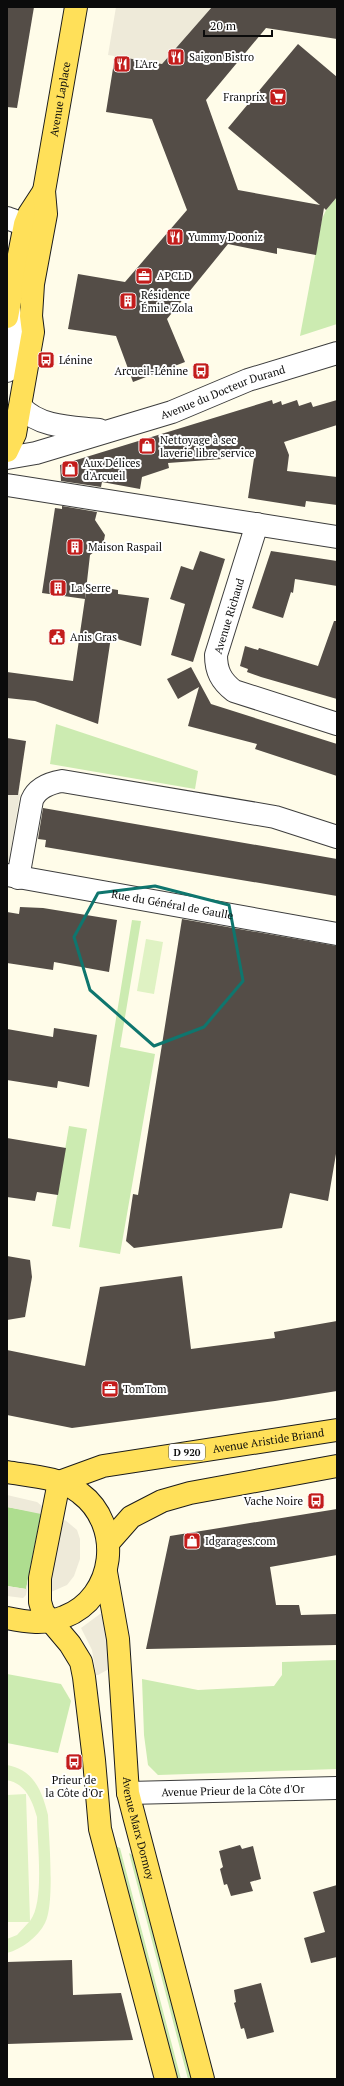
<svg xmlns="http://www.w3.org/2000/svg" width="344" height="2086" font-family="'PT Serif',serif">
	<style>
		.green { fill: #ccebb1 }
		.forest { fill: #aedd8f }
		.pitch { fill: #dff2c3 }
		.plaza { fill: #eeead9 }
		.building { fill: #544d47 }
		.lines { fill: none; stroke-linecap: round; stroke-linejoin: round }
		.minor-casing { stroke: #3e3e3e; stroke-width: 24 }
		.major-casing { stroke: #1c1c1c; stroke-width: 24 }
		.minor { stroke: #fff; stroke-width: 22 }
		.major { stroke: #ffe059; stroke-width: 22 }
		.marked { fill: none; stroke: #0f766e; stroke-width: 3; stroke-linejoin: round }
		.labels { text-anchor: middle; stroke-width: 4; stroke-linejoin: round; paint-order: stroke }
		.shield { fill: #fff; stroke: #545454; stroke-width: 1 }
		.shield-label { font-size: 10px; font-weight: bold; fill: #0b0b0b }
		.poi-label { font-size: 11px; fill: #0b0b0b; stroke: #fff; text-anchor: start }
		.street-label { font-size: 11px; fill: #0b0b0b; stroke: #fff }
	</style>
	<rect width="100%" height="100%" fill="#fffce9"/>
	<g class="green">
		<polygon points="337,197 337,324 300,336 322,219 326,210"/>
		<polygon points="56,724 198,771 195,789 50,764"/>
		<polygon points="132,920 141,921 120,1047 155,1054 120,1254 79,1247"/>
		<polygon points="69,1126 87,1129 70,1229 52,1226"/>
		<polygon points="337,1660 337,1769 158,1775 148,1765 144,1735 142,1679 198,1690 274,1686 282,1675 282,1662"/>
		<polygon points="7,1674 61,1684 71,1701 58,1753 7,1743"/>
		<polygon points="115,1846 120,1848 181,2079 177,2079"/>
		<polygon points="129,1853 132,1855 192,2079 188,2079"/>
	</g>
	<polygon class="forest" points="7,1507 41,1513 26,1589 7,1586"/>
	<g class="pitch">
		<polygon points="146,939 163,942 154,994 137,991"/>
		<path d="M 7,1765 C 34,1770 42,1791 48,1815 C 49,1839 55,1904 45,1923 C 38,1937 22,1949 7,1953 L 7,1939 L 17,1935 L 29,1922 L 7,1922 L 7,1795 L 26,1794 L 30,1921 C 45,1902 37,1843 37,1817 C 32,1800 26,1784 7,1780 Z"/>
	</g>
	<g class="plaza">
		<polygon points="116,7 212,7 162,64 108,55"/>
		<polygon points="7,792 20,794 8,866 7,866"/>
		<polygon points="7,1495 37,1502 43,1507 26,1595 23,1598 7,1596 7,1586 26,1589 41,1514 7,1507"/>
		<polygon points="65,1520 77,1530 80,1539 80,1559 74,1576 67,1585 51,1592 49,1590 62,1522"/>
		<polygon points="100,1614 105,1615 109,1669 98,1675 96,1675 92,1650 81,1628"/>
	</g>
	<g class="building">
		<polygon points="7,7 34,7 17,108 7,107"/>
		<polygon points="212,7 337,7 337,39 266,28 206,100 238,190 320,205 228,128 298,44 337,77 337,197 326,210 324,208 316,255 277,248 277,254 228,244 167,319 185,362 133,382 116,336 68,329 78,274 125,282 187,210 152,119 106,112 115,56 162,64"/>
		<polygon points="272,400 273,404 281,401 282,405 297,400 299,406 311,402 313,407 337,400 337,425 284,442 289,455 287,471 337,477 337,505 306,501 305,507 248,498 255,452 243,456 242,453 222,459 168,463 169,468 142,477 140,489 102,482 101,487 61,481 60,465"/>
		<polygon points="62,506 97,512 95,520 105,535 103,545 90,555 85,599 42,593 55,508 62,509"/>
		<polygon points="200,551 225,559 193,662 171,655 185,604 170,599 181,566 193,570"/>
		<polygon points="271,551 337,561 337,586 295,579 293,593 291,592 283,618 252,608"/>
		<polygon points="87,585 118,590 118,594 149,598 141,646 111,637 98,724 35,701 7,698 7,672 73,681"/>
		<polygon points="334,621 337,621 337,699 261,677 247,672 248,669 240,666 245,646 258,650 259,648 318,666"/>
		<polygon points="191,667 211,704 337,744 337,776 255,749 257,744 188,726 199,687 178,699 167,679"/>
		<polygon points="7,738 26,741 18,795 7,795"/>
		<polygon points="43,808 337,859 337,896 45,847 46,840 38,839"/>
		<polygon points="20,907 43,908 117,920 109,972 54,962 53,970 7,963 7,912 19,914"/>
		<polygon points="182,919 337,946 337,1148 328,1201 290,1193 282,1228 134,1248 126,1241 133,1194 138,1195"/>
		<polygon points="54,1028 97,1035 89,1087 58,1081 57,1088 7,1080 7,1029 53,1037"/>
		<polygon points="7,1138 66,1148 58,1195 37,1192 35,1201 7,1197"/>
		<polygon points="7,1256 30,1260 32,1277 25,1317 7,1320"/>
		<polygon points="182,1276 191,1349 275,1338 274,1332 337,1321 337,1391 275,1401 72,1428 7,1415 7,1350 85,1366 100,1287"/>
		<polygon points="337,1509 337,1555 270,1567 276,1605 299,1605 301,1615 337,1614 337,1645 146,1649 170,1536"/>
		<polygon points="240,1845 242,1849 253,1846 261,1879 250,1882 253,1891 231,1896 227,1884 224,1885 220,1869 223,1867 219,1851"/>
		<polygon points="337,1885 337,1957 311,1963 304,1938 325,1932 313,1892"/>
		<polygon points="72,1960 73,1995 121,1993 133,2040 7,2044 7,1962"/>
		<polygon points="261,1983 274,2032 247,2039 244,2028 241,2029 234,2003 236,2002 234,1990"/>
	</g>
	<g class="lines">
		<g class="minor-casing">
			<g id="minor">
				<path d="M 7,218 C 20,223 31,225 32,241"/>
				<path d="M 7,371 C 11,349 14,330 9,308"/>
				<path d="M 21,407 C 40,428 73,427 99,430"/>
				<path id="s1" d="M 7,458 L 36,453 L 172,412 L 248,380 L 337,353"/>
				<polyline points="7,485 337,537"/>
				<path d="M 257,524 L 216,655 C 216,671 221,681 234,691 L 337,724"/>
				<path id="s2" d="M 7,875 L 337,934"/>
				<path d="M 18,878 L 32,800 C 37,788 50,783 62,781 L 275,817 L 337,837"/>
				<path id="s3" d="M 128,1793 L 337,1788"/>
			</g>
		</g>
		<g class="major-casing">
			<g id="major">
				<polyline points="7,317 25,224 29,214 44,191"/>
				<path id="s4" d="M 7,451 L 15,434 L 33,332 L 31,316 L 33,284 L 46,214 L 44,191 L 76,7"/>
				<path d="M 7,1472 C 31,1476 60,1477 80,1493 C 123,1525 116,1597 64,1617 C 45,1625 26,1622 7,1618"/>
				<polyline points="59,1482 40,1578 40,1602 43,1612 70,1644 81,1662 84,1677 94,1760 100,1829 166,2079"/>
				<path id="s5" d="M 59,1482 L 103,1466 L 337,1430"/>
				<polyline points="109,1542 131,1517 162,1501 190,1493 337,1466"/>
				<path id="s6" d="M 106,1572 L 118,1639 L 128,1793 L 203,2079"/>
			</g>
		</g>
		<use href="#minor" class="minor"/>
		<use href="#major" class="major"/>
	</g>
	<path class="marked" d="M 155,886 L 229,905 L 243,981 L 204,1027 L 154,1046 L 90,990 L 74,937 L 98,893 Z"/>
	<defs>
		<g id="restaurant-square" transform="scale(0.9)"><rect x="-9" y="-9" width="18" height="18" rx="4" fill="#c31c1b" stroke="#fff"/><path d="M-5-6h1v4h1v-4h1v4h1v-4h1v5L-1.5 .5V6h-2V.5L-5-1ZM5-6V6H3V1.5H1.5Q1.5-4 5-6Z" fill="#fff"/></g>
		<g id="supermarket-square" transform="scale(0.9)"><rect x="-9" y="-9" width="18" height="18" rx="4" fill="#c31c1b" stroke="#fff"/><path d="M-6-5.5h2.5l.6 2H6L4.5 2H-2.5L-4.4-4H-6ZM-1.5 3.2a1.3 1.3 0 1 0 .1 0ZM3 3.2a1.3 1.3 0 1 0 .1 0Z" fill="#fff"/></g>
		<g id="office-square" transform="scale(0.9)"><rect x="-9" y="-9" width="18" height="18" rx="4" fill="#c31c1b" stroke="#fff"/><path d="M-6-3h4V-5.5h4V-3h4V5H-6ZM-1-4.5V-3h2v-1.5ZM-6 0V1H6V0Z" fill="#fff"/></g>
		<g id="building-square" transform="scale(0.9)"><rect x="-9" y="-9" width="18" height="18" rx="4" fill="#c31c1b" stroke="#fff"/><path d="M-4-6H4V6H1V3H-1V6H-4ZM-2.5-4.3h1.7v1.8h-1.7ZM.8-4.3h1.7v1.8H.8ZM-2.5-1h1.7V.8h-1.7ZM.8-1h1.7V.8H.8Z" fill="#fff"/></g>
		<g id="bus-square" transform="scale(0.9)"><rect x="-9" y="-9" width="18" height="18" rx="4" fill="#c31c1b" stroke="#fff"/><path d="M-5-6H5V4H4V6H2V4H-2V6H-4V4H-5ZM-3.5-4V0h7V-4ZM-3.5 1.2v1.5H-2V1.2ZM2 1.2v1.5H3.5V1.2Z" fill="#fff"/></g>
		<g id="shop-square" transform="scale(0.9)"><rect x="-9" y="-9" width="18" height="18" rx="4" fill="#c31c1b" stroke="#fff"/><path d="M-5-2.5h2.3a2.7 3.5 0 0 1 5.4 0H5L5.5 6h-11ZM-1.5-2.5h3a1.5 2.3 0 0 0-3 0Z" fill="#fff"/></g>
		<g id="civic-square" transform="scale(0.9)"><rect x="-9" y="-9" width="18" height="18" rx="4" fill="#c31c1b" stroke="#fff"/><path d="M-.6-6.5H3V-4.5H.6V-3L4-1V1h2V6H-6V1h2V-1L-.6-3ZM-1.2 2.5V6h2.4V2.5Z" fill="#fff"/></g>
	</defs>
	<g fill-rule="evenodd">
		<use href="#restaurant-square" x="176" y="57"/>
		<use href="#restaurant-square" x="122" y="64"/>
		<use href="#supermarket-square" x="278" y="97"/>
		<use href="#restaurant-square" x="175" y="237"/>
		<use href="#office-square" x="144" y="276"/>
		<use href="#building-square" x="128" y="301"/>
		<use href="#bus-square" x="46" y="360"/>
		<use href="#bus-square" x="201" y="371"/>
		<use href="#shop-square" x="147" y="446"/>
		<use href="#shop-square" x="70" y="469"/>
		<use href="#building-square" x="75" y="547"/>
		<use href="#building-square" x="58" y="588"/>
		<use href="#civic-square" x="57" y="637"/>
		<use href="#office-square" x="110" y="1389"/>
		<use href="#bus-square" x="316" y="1501"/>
		<use href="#shop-square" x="192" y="1541"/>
		<use href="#bus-square" x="74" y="1762"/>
	</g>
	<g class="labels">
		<rect class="shield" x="169" y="1444" width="36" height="16" rx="3"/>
		<g class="shield-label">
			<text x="187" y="1456">D 920</text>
		</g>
		<g class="poi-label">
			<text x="189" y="61">Saigon Bistro</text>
			<text x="135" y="68">L'Arc</text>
			<text x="265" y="101" text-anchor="end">Franprix</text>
			<text x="188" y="241">Yummy Dooniz</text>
			<text x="157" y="280">APCLD</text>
			<text x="141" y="299">Résidence<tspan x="141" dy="13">Émile Zola</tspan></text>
			<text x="59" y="364">Lénine</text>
			<text x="188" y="375" text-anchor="end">Arcueil-Lénine</text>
			<text x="160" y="444">Nettoyage à sec<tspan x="160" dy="13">laverie libre service</tspan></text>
			<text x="83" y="467">Aux Délices<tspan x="83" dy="13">d'Arcueil</tspan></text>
			<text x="88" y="551">Maison Raspail</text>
			<text x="71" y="592">La Serre</text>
			<text x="70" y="641">Anis Gras</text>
			<text x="123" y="1393">TomTom</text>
			<text x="303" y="1505" text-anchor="end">Vache Noire</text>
			<text x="205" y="1545">Idgarages.com</text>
			<text x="74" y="1784" text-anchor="middle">Prieur de<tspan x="74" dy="13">la Côte d'Or</tspan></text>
		</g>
		<g class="street-label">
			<text dy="4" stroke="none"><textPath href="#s4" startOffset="358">Avenue Laplace</textPath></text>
			<text dy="4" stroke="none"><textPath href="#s1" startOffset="226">Avenue du Docteur Durand</textPath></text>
			<text transform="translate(229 616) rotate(-73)" y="4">Avenue Richaud</text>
			<text dy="4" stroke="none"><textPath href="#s2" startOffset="168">Rue du Général de Gaulle</textPath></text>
			<text dy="4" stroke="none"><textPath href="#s5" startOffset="214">Avenue Aristide Briand</textPath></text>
			<text dy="4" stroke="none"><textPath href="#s3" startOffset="105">Avenue Prieur de la Côte d'Or</textPath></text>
			<text dy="4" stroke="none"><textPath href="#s6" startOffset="259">Avenue Marx Dormoy</textPath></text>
		</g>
	</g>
	<rect width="344" height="2086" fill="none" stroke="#0b0b0b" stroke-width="16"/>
	<path d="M204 30v6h68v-6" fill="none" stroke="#0b0b0b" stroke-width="2"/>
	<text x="210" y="30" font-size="12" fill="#0b0b0b" stroke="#ffffff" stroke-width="3" paint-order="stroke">20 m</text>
</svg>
